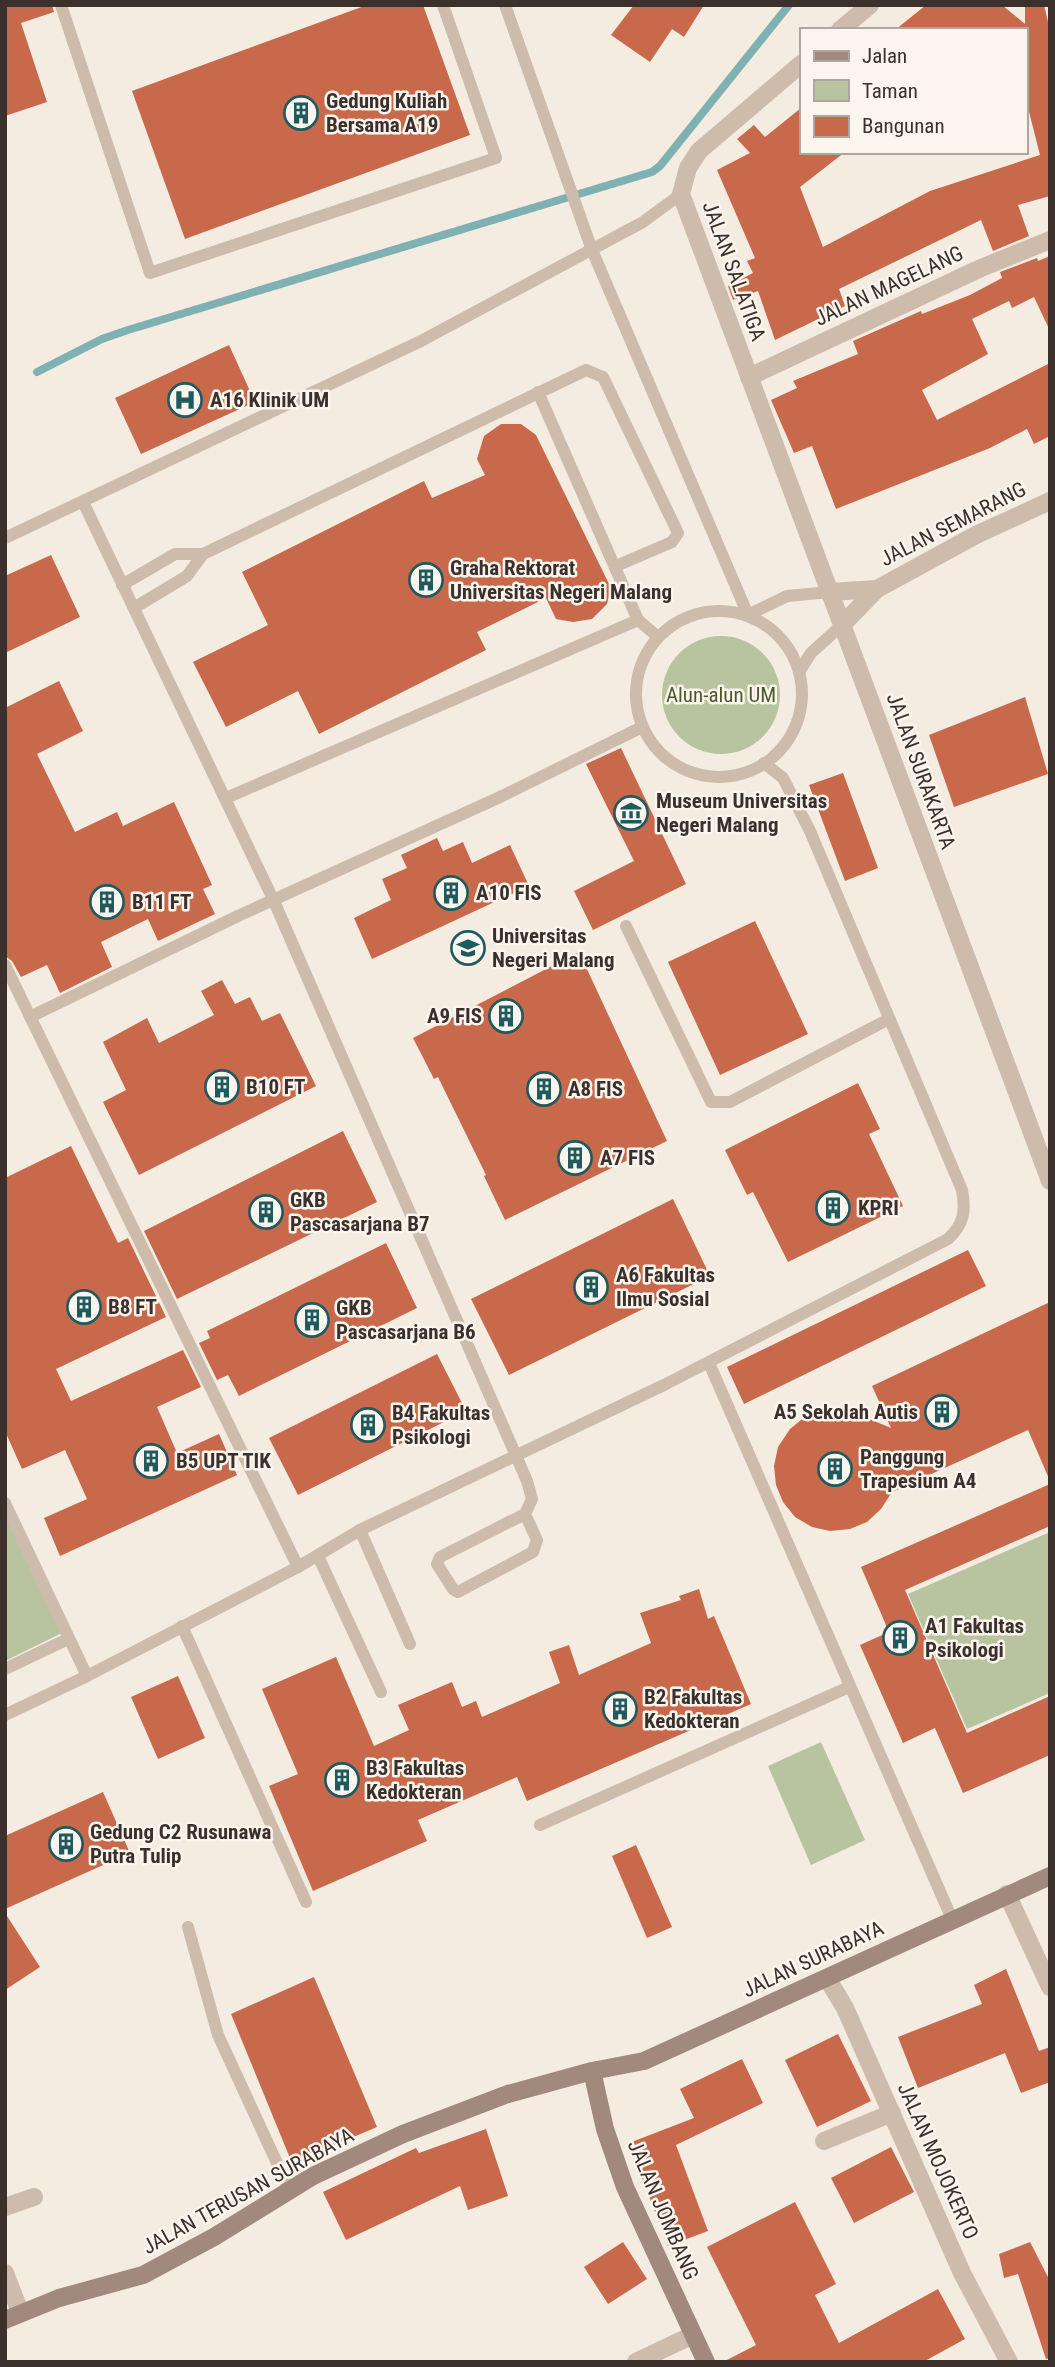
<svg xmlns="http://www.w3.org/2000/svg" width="1055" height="2367" font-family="'Roboto Condensed',sans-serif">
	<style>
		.green { fill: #b8c4a0 }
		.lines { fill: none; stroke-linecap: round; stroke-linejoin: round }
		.stream { stroke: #7fb0b2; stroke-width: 8 }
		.building { fill: #c8694b }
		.service { stroke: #cdbbac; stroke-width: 12 }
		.minor { stroke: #cdbbac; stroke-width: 18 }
		.secondary { stroke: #a18a7d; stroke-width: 18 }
		.labels { text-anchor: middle; stroke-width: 5; stroke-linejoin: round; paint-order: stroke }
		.poi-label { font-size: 21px; font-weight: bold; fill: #3b302b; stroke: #fbf5ee; text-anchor: start }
		.street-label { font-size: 21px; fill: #3b302b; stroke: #fbf5ee }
		.park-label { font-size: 21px; fill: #4a5a2e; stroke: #fbf5ee }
	</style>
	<rect width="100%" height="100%" fill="#f4ebe1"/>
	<g class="green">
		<circle cx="721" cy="695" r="59"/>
		<polygon points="5,1498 68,1630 5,1661"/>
		<polygon points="1050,1532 1050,1693 967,1729 908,1594"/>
		<polygon points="821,1742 865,1840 811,1865 768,1766"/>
	</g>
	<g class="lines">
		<polyline class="stream" points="37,372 102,339 128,330 652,172 660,166 789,5"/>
	</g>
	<g class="building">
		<polygon points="5,5 52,5 54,12 21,23 47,102 5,116"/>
		<polygon points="367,5 423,5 470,135 185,239 132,91"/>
		<polygon points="634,5 704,5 684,37 672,29 650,62 611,35"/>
		<polygon points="926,5 1002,5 1025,24 1025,5 1044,5 1050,30 1050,196 1018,205 1029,236 993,251 981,220 839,289 845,306 775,340 758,291 733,300 728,286 753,273 747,261 755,258 717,170 750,153 737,139 754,125 765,137 801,108 801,152 845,152 800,187 823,247 930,191 1040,155 1025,96 1025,30 895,30"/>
		<polygon points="1050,256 1050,331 1034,297 1012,308 1009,301 972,319 988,354 922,390 937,420 1050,363 1050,436 1034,444 1027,429 990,448 836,509 812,446 794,453 771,400 797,388 793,381 858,354 853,341 921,311 922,314 970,295 1002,278 1000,272 1037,258 1038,261"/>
		<polygon points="229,345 255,402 141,454 115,398"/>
		<polygon points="501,424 521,424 536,435 611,588 607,604 592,619 573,622 556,619 546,598 477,632 486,650 319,734 298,691 226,727 193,662 268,625 242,572 424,481 432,498 485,475 477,459 484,436"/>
		<polygon points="51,555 80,617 5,653 5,576"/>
		<polygon points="59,681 83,731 37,754 75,832 117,812 123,826 174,802 212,885 203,889 215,914 158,941 148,919 101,942 112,967 60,993 47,965 21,977 12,961 5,956 5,708"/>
		<polygon points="1025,697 1048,774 954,807 929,735"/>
		<polygon points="621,748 686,884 593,930 574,891 634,861 586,764"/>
		<polygon points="843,773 878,868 845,881 809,785"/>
		<polygon points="437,838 443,851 463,842 472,863 510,845 529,886 372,959 354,918 391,900 382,879 407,868 401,855"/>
		<polygon points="755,921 808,1034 720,1075 668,962"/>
		<polygon points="579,952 667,1141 505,1220 484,1176 486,1175 438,1077 434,1079 413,1038"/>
		<polygon points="222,980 235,1004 250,997 262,1021 280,1013 316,1086 139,1175 103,1102 126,1090 103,1042 147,1018 159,1043 214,1015 201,991"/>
		<polygon points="858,1083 880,1129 869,1134 903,1206 788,1262 753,1192 747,1195 725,1150"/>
		<polygon points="343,1131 377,1202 177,1299 144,1231"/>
		<polygon points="71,1146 118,1243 128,1238 166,1317 56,1369 71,1401 183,1350 201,1387 157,1407 177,1453 219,1434 237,1475 60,1556 44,1518 87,1499 65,1450 22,1469 5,1431 5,1178"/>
		<polygon points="673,1199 710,1276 509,1375 471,1299"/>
		<polygon points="386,1243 417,1308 239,1396 228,1375 217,1380 199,1343 210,1338 207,1331"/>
		<polygon points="968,1250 986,1286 744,1404 727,1367"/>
		<polygon points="1050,1302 1050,1481 1028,1430 892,1492 881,1509 867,1522 850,1529 830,1531 812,1527 795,1517 783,1502 776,1485 774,1466 778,1447 790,1429 806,1416 826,1410 848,1410 891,1428 872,1386"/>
		<polygon points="437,1354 466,1411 298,1495 269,1438"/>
		<polygon points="1050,1484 1050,1526 905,1590 967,1733 1050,1696 1050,1755 963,1793 935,1728 903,1743 860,1645 889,1632 861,1567"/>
		<polygon points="699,1589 708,1619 714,1616 751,1704 527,1801 517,1777 418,1820 427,1841 313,1891 269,1786 298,1774 262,1689 336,1657 374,1746 409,1730 398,1705 452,1682 462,1707 476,1701 482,1717 560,1683 549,1652 569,1645 579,1675 651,1643 640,1613 681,1600 679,1596"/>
		<polygon points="178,1676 205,1738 158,1759 131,1697"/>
		<polygon points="103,1792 130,1853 5,1909 5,1836"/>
		<polygon points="636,1845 672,1927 647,1938 612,1856"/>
		<polygon points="5,1913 40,1967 5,1990"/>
		<polygon points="1006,1969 1039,2051 1050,2047 1050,2082 1021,2093 1005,2053 918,2088 898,2037 982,2004 974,1985"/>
		<polygon points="314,1977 377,2127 292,2163 231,2014"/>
		<polygon points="838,2034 871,2101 817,2127 785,2060"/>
		<polygon points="742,2059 763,2103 676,2145 708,2231 668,2246 629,2143 694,2118 680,2089"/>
		<polygon points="486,2129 508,2196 468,2210 460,2186 346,2240 323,2192 416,2148 419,2153"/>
		<polygon points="891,2147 914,2192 854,2223 831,2178"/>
		<polygon points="795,2202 836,2284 815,2295 839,2343 938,2289 965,2339 923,2362 723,2362 756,2345 707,2247"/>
		<polygon points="623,2242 647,2279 608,2304 584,2267"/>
		<polygon points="1030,2242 1050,2281 1050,2358 1046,2359 1018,2274 1004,2278 999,2254"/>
	</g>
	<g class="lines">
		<g class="service">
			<polyline points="61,5 150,273 496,158 443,5"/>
			<polyline points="505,5 592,250 748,615 787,596 830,592"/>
			<polyline points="538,392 638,620 658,637"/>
			<polyline points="83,502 273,899 527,1481 532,1499 525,1514 440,1557 437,1564 453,1589 458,1592 533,1552 537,1540 525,1514"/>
			<polyline points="5,538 421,341 643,222 681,194"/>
			<polyline points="122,585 175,554 203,554 586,370 603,377 678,533 672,542 616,566"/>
			<polyline points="134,608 187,576 203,554"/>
			<circle cx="719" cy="694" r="83"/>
			<polyline points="799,672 811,653 843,624"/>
			<polyline points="226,798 638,620"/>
			<polyline points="626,926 711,1102 730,1102 889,1019"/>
			<polyline points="5,965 298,1567"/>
			<polyline points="30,1017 240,915 498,798 642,727"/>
			<polyline points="709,1363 952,1919"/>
			<polyline points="5,1503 87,1676"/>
			<polyline points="360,1530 410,1644"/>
			<polyline points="318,1556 381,1692"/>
			<polyline points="182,1626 306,1902"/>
			<polyline points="5,1669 68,1639"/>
			<path d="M 5,1715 L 87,1676 L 298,1567 L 360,1530 L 664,1385 L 948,1239 C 964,1224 966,1211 962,1190 L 810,831 L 783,778 L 764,763"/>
			<polyline points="540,1825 849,1687"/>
			<polyline points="188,1927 218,2035 289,2189"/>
		</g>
		<g class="minor">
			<polyline points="840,30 870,5"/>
			<polyline points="801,64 699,151 688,168 681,194 1050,1181"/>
			<polyline points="749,377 981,268 1050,240"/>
			<polyline points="830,592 877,589"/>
			<polyline points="843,624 877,589 976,535 1050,501"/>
			<polyline points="1007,1894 1050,1987"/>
			<polyline points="827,1978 845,2008 962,2273 1009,2362"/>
			<polyline points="824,2141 892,2113"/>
			<polyline points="5,2207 34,2197"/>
			<polyline points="5,2273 20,2312"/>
			<polyline points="636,2362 693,2335"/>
		</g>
		<g class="secondary">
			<polyline points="592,2071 605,2129 625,2187 706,2362"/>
			<polyline points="5,2320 59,2298 143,2275 214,2237 313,2176 403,2134 508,2094 592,2071 644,2061 1050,1876"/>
		</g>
	</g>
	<defs>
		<g id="building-ring" transform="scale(1.75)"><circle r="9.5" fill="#fbf5ee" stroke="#1f5a5e" stroke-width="1.5"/><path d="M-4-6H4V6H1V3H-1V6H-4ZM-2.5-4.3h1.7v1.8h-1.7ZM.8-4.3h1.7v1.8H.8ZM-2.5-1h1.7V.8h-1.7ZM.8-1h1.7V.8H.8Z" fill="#1f5a5e"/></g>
		<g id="hospital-ring" transform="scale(1.75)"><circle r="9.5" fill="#fbf5ee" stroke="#1f5a5e" stroke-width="1.5"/><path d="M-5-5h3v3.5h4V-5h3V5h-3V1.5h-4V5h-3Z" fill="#1f5a5e"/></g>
		<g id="museum-ring" transform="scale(1.75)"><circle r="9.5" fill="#fbf5ee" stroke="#1f5a5e" stroke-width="1.5"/><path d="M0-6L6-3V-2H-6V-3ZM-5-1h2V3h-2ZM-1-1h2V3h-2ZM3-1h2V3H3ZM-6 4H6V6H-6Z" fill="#1f5a5e"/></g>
		<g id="university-ring" transform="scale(1.75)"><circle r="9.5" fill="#fbf5ee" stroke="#1f5a5e" stroke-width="1.5"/><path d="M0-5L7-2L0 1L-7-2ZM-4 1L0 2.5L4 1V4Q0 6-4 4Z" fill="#1f5a5e"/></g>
	</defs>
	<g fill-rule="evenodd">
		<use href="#building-ring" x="301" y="113"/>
		<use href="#hospital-ring" x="185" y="400"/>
		<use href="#building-ring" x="426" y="580"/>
		<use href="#museum-ring" x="631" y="813"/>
		<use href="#building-ring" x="451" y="893"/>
		<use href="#building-ring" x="107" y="902"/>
		<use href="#university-ring" x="468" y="948"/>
		<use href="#building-ring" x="506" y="1016"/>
		<use href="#building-ring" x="222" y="1087"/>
		<use href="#building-ring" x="544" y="1089"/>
		<use href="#building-ring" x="575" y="1158"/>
		<use href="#building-ring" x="833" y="1208"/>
		<use href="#building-ring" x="266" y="1212"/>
		<use href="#building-ring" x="591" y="1287"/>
		<use href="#building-ring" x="84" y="1307"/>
		<use href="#building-ring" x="312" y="1320"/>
		<use href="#building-ring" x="942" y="1412"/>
		<use href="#building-ring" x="368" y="1425"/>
		<use href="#building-ring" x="151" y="1461"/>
		<use href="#building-ring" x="835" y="1469"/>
		<use href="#building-ring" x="900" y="1638"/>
		<use href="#building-ring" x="620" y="1709"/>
		<use href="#building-ring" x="342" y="1780"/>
		<use href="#building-ring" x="66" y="1844"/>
	</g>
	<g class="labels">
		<g class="poi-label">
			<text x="326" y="108">Gedung Kuliah<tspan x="326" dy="24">Bersama A19</tspan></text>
			<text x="210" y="407">A16 Klinik UM</text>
			<text x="450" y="575">Graha Rektorat<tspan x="450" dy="24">Universitas Negeri Malang</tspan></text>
			<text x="656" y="808">Museum Universitas<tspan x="656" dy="24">Negeri Malang</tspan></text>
			<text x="476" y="900">A10 FIS</text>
			<text x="132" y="909">B11 FT</text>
			<text x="492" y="943">Universitas<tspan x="492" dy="24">Negeri Malang</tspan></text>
			<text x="482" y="1023" text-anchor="end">A9 FIS</text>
			<text x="246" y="1094">B10 FT</text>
			<text x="568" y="1096">A8 FIS</text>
			<text x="600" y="1165">A7 FIS</text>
			<text x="290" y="1207">GKB<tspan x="290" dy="24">Pascasarjana B7</tspan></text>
			<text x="858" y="1215">KPRI</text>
			<text x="616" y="1282">A6 Fakultas<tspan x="616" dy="24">Ilmu Sosial</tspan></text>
			<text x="108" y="1314">B8 FT</text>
			<text x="336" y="1315">GKB<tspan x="336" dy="24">Pascasarjana B6</tspan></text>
			<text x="918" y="1419" text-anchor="end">A5 Sekolah Autis</text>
			<text x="392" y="1420">B4 Fakultas<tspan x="392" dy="24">Psikologi</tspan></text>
			<text x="860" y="1464">Panggung<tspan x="860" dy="24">Trapesium A4</tspan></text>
			<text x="176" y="1468">B5 UPT TIK</text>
			<text x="925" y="1633">A1 Fakultas<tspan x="925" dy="24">Psikologi</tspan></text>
			<text x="644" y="1704">B2 Fakultas<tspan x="644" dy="24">Kedokteran</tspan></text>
			<text x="366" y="1775">B3 Fakultas<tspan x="366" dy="24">Kedokteran</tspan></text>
			<text x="90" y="1839">Gedung C2 Rusunawa<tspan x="90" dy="24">Putra Tulip</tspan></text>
		</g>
		<g class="street-label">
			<text transform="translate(734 271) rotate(70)" y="7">JALAN SALATIGA</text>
			<text transform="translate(889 286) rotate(-25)" y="7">JALAN MAGELANG</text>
			<text transform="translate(953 524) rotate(-27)" y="7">JALAN SEMARANG</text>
			<text transform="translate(921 771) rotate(70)" y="7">JALAN SURAKARTA</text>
			<text transform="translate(813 1959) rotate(-25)" y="7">JALAN SURABAYA</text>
			<text transform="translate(938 2161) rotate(66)" y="7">JALAN MOJOKERTO</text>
			<text transform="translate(248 2191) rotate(-29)" y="7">JALAN TERUSAN SURABAYA</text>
			<text transform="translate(663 2210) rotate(67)" y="7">JALAN JOMBANG</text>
		</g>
		<g class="park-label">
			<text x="721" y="702">Alun-alun UM</text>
		</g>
	</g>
	<rect width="1055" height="2367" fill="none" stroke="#3b302b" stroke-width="14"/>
	<rect x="800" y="28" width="228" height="126" fill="#fbf5ee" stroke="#aea6a0" stroke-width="2"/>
	<rect x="814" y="51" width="35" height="10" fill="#a18a7d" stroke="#aea6a0" stroke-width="2"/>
	<text x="862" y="63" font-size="21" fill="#3b302b">Jalan</text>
	<rect x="814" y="80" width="35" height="21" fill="#b8c4a0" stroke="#aea6a0" stroke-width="2"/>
	<text x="862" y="98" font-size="21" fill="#3b302b">Taman</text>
	<rect x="814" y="116" width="35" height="21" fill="#c8694b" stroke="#aea6a0" stroke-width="2"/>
	<text x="862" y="133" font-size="21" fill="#3b302b">Bangunan</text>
</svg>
